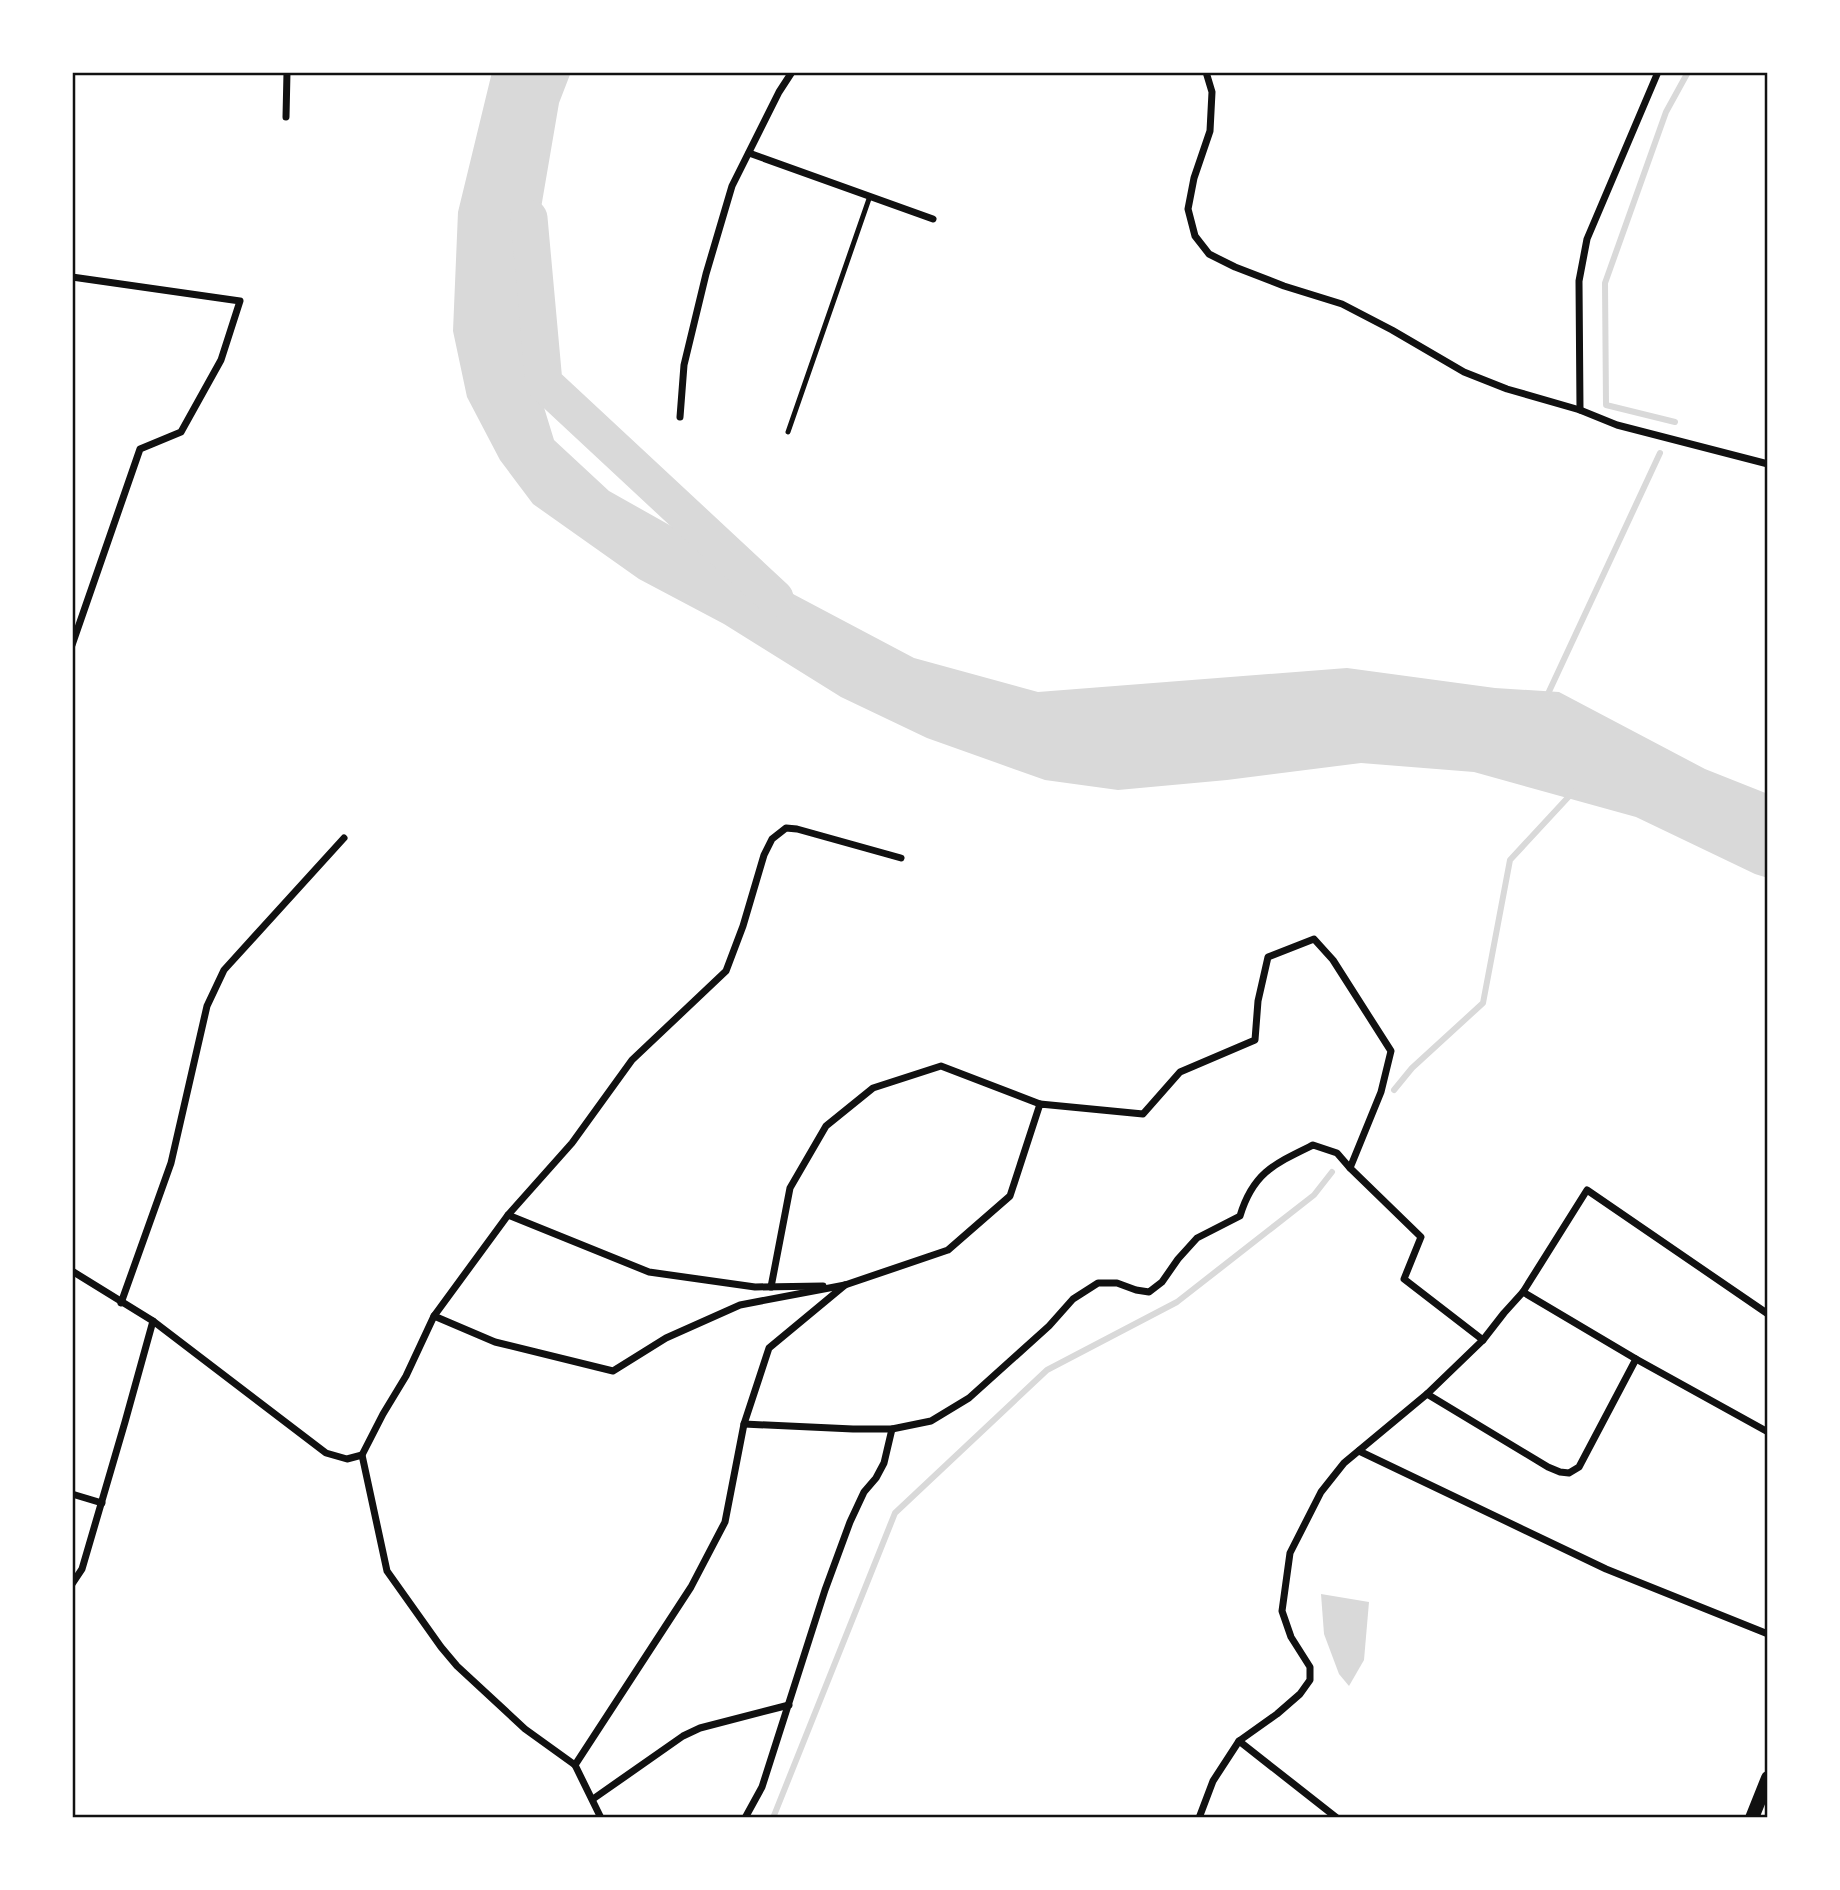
<svg xmlns="http://www.w3.org/2000/svg" width="1840" height="1890" font-family="'Crimson Pro',serif">
	<style>
		.water { fill: #d9d9d9 }
		.lines { fill: none; stroke-linecap: round; stroke-linejoin: round }
		.stream { stroke: #d9d9d9; stroke-width: 6 }
		.river { stroke: #d9d9d9; stroke-width: 37 }
		.service { stroke: #111; stroke-width: 5 }
		.minor { stroke: #111; stroke-width: 7 }
		.secondary { stroke: #111; stroke-width: 14 }
		.neatline { fill: none; stroke: #111; stroke-width: 2.5 }
	</style>
	<rect width="100%" height="100%" fill="#fff"/>
	<g class="water">
		<polygon points="492,72 571,72 559,103 534,249 527,352 554,440 609,491 776,585 914,658 1038,692 1347,668 1495,688 1559,692 1705,769 1768,794 1768,878 1755,874 1636,817 1474,772 1361,763 1227,780 1118,790 1045,780 927,738 841,697 724,624 639,579 533,504 500,460 467,397 453,331 458,212"/>
		<polygon points="1321,1594 1369,1602 1364,1660 1349,1686 1339,1674 1324,1634"/>
	</g>
	<g class="lines">
		<g class="stream">
			<polyline points="1675,422 1606,405 1605,283 1666,112 1688,72"/>
			<polyline points="1546,698 1660,453"/>
			<polyline points="1394,1090 1412,1068 1483,1003 1510,860 1573,792"/>
			<polyline points="773,1818 895,1513 1047,1370 1177,1302 1314,1195 1332,1172"/>
		</g>
		<polyline class="river" points="529,218 544,383 775,598"/>
		<polyline class="service" points="788,432 870,196"/>
		<g class="minor">
			<polyline points="1206,72 1212,92 1210,131 1194,178 1188,209 1195,236 1209,254 1235,267 1284,286 1342,304 1392,330 1464,372 1507,389 1580,410 1617,425 1768,464"/>
			<polyline points="286,117 287,72"/>
			<polyline points="749,153 933,219"/>
			<polyline points="72,277 240,301 221,360 181,432 140,449 72,645"/>
			<polyline points="1580,410 1579,281 1587,239 1658,72"/>
			<polyline points="680,417 684,365 706,274 732,186 779,92 792,72"/>
			<polyline points="508,1215 649,1272 755,1287 823,1286"/>
			<polyline points="72,1271 153,1321 326,1453 347,1459 362,1455"/>
			<polyline points="771,1287 790,1188 826,1126 873,1088 941,1066 1040,1104"/>
			<polyline points="1523,1292 1636,1359 1768,1432"/>
			<polyline points="121,1303 171,1163 207,1006 224,970 344,838"/>
			<polyline points="434,1316 495,1342 613,1371 666,1338 740,1305 845,1285 948,1250 1010,1196 1040,1104 1143,1114 1180,1072 1255,1040 1258,1001 1268,957 1314,939 1333,960 1391,1051 1381,1092 1350,1168 1421,1237 1404,1279 1483,1340"/>
			<polyline points="1427,1394 1548,1467 1560,1472 1569,1473 1579,1467 1636,1359"/>
			<path d="M 744,1424 L 853,1429 L 892,1429 L 931,1421 L 969,1398 L 1049,1326 L 1073,1299 L 1098,1283 L 1117,1283 L 1136,1290 L 1149,1292 L 1162,1282 L 1178,1259 L 1197,1238 L 1240,1216 C 1253,1173 1274,1164 1313,1145 L 1337,1153 L 1350,1168"/>
			<polyline points="1359,1451 1606,1569 1768,1634"/>
			<polyline points="72,1494 102,1503"/>
			<polyline points="72,1584 82,1569 125,1422 153,1321"/>
			<polyline points="1239,1741 1337,1818"/>
			<polyline points="575,1765 691,1587 725,1522 744,1424 769,1348 845,1285"/>
			<polyline points="593,1799 683,1736 700,1728 789,1705"/>
			<polyline points="601,1818 575,1765 525,1729 457,1666 441,1647 387,1571 362,1455 383,1414 406,1376 434,1316 508,1215 572,1143 632,1060 726,971 743,926 764,855 772,839 786,828 797,829 901,858"/>
			<polyline points="745,1818 762,1787 825,1590 850,1522 864,1492 876,1478 884,1463 892,1429"/>
			<polyline points="1199,1818 1213,1781 1239,1741 1277,1714 1300,1694 1310,1680 1310,1667 1291,1637 1282,1611 1290,1553 1321,1492 1344,1463 1427,1394 1483,1340 1504,1313 1523,1292 1587,1190 1768,1314"/>
		</g>
		<polyline class="secondary" points="1752,1818 1768,1778"/>
	</g>
	<rect width="1840" height="1890" fill="none" stroke="#ffffff" stroke-width="147"/>
	<rect x="74" y="74" width="1692" height="1742" class="neatline"/>
</svg>
